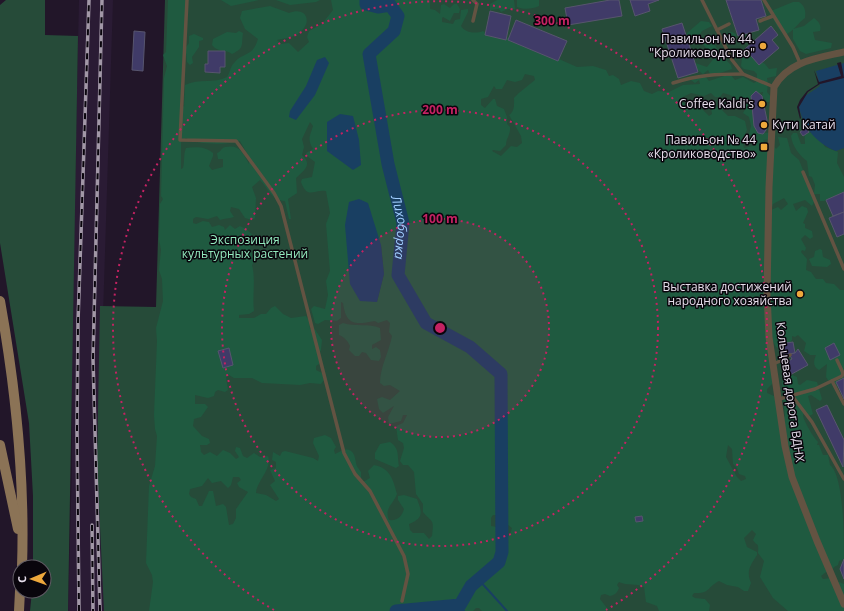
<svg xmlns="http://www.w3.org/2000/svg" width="844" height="611" font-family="'Open Sans',sans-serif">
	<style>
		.built { fill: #2a1b34 }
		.green { fill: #264b39 }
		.forest { fill: #1f5a40; fill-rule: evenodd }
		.water { fill: #193f62 }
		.pier { fill: #221629 }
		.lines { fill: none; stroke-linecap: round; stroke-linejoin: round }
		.stream { stroke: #193f62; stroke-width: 2 }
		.river { stroke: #193f62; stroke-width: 13 }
		.building { fill: #403b68; stroke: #57556e }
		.lane { stroke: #635342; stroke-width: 3.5 }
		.street { stroke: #635342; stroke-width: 7 }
		.secondary { stroke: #8b7356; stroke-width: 10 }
		.rail-casing { stroke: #a298a7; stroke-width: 3.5 }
		.rail { stroke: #09050c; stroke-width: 2; stroke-dasharray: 6; stroke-linecap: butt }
		.ring { fill: none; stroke: #c42262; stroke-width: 2; stroke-dasharray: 2 4 }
		.poi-dot { fill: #eea83c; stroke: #09050c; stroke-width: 1.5 }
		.labels { text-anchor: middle; stroke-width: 3; stroke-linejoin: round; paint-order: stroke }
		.poi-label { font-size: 12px; fill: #e6deeb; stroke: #09050c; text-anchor: end }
		.park-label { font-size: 12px; fill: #93eabe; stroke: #09050c }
		.street-label { font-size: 12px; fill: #e6deeb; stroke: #09050c }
		.water-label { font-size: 13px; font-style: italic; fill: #a0ceff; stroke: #09050c }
		.centre { fill: #c42262; stroke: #09050c; stroke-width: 2 }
		.ring-label { font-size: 12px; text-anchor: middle; font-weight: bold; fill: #c42262; stroke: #09050c; stroke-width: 3; stroke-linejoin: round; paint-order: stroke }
	</style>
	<rect width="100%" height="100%" fill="#221629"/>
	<polygon class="built" points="79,0 113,0 101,379 107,611 68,611 72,467 72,314"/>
	<g class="green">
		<polygon points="6,0 45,0 45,35 78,36 68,611 30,611 32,591 44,591 44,567 33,567 33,496 29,423 0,243 0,5"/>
		<polygon points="165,0 844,0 844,611 104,611 97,463 100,306 156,307"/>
	</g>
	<g class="forest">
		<path d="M 168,0 L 186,0 L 186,47 L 189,43 L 189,36 L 194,34 L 203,38 L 203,40 L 199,41 L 199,47 L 192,57 L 193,63 L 190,65 L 187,62 L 186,53 L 182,104 L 184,107 L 185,85 C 199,78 214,84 227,77 C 230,73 230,67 234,63 C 244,51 252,58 258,39 L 245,29 L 240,18 L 242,11 L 270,6 L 289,13 C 307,6 313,23 299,33 C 292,38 285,38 277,40 L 281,44 L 289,43 L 298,52 L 309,42 L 307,37 L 309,31 L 322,24 L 333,10 L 331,0 L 430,0 L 430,9 L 435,10 L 440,14 L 441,5 L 444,4 L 450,8 L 454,4 L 457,4 L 460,9 L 459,13 L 454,13 L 450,21 L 443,17 L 442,18 L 442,22 L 453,24 L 455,20 L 460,19 L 461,10 L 468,9 L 468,12 L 461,26 C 465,33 476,34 483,31 L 490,37 L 493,35 L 504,40 L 509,37 L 577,67 L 593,66 L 606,70 L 609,76 L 613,75 L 619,79 L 621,85 L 631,81 L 640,83 L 644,91 L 652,94 L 658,91 L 669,92 L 683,85 L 700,84 L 699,80 L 695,83 L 691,80 L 705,76 L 709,81 L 730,74 L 735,80 L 743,77 L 754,83 L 757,81 L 757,74 L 754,71 L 744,69 L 741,66 L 742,58 L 749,54 L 765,64 L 769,69 L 777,68 L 776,76 L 767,78 L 768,84 L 767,92 L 771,97 L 769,102 L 767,102 L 762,96 L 763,92 L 758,93 L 756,96 L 763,133 L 774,132 L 775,139 L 763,140 L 766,145 L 769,144 L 773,145 L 776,149 L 780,145 L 778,137 L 787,138 L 791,153 L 799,160 L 815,200 L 812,206 L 805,200 L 793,204 L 796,211 L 802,206 L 807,208 L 808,212 L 803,223 L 805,224 L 805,228 L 812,231 L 813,237 L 810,239 L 805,235 L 801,239 L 806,248 L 805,251 L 802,250 L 801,252 L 807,259 L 806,270 L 811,272 L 816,279 L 823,279 L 826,283 L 834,284 L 840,290 L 844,290 L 844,380 L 837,387 L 831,380 L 828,380 L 826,377 L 827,364 L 819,370 C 812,366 814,360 816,355 L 810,355 L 804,351 L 806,343 L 798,335 L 795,337 L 792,336 L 792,340 L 784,351 L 776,347 L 772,340 L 771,356 L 777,363 L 772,372 L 773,383 L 767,389 L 767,393 L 774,396 L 783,418 L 785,416 L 782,383 L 784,374 L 787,373 L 797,377 L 798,384 L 800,385 L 807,380 L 817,382 L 822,399 L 820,401 L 811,395 L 808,396 L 813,414 L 809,416 L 804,412 L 803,416 C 805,423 813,437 818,442 L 817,445 L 819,445 L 823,455 L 828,455 L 830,465 C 844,476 844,537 844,559 L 839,561 L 838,565 L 834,567 L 830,574 L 826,572 L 821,576 L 823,579 L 831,578 L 835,583 L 839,582 L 844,584 L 844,611 L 788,611 L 773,598 L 760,577 L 764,561 L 758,553 C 759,541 757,547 753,540 L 756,534 L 752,530 L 744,538 L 747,547 L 757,552 L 757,555 C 750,566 746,571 751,583 L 748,591 L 744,591 L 738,587 L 727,585 L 719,581 C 707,587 710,594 694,593 L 692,596 L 695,598 L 705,599 L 710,605 L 709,611 L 659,611 L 657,606 L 646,602 L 644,587 C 636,583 628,586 619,582 L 617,585 L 619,588 C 617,593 615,595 610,596 L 605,594 L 601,595 L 600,599 L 607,608 L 607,611 L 482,611 L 479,608 L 476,608 L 473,611 L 149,611 L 153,582 L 152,575 L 146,563 L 149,486 L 155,466 L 157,436 L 155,429 L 154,415 L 157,341 L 156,328 L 163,301 L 162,279 L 159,270 L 161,250 L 159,239 L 160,204 L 163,199 L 161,196 L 164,78 L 167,66 L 163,55 L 166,52 ZM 525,74 L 534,76 L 535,80 C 528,86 520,91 514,98 C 514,104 515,111 509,115 L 521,136 L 522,143 L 517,147 L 511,146 L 501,156 L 492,151 L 493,150 L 500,151 L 506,145 C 506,138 511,134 510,127 L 507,124 L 507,117 L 504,109 L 497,106 L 495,99 L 493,99 L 485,108 L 481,105 L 481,99 L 488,97 L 494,86 L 496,89 L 502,89 L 507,80 L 515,82 L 522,80 ZM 691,93 L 704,96 L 711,93 L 715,97 L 720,97 L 723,93 L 730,95 L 745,105 L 746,108 L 743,113 L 749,117 L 751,126 L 749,134 L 757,141 L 756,145 L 744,148 L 742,140 L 747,130 L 745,121 L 735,116 L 728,116 L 719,107 L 711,107 L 712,114 L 709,116 L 703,110 L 683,103 L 681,98 ZM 310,122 L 313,126 C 310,136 307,139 313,149 L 306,153 L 307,156 L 315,162 L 312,177 L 302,179 L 301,182 C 308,200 313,189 326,191 L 330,213 L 326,224 L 330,271 L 326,281 L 328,295 L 325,309 L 314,306 L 311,309 L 315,323 L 318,324 L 325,320 L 337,321 L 341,318 L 341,302 L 343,303 C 346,325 354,325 375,321 L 378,323 L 387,320 L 390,323 L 389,332 L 392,336 C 389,352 380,367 380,383 L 384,386 L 390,385 L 400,391 L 390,400 L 382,397 L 377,399 L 379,409 L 383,413 L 394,406 L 388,417 L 389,424 L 401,421 L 403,415 L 407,415 L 403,423 L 396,426 L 398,440 L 403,443 L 404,448 L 400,461 L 403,465 L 408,465 L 414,472 L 416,494 L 423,504 L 423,512 C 433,524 434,518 432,536 L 429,539 L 424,533 L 413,533 L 410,530 L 409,524 C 424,518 422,512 417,499 L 404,495 L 398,496 L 398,500 L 404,509 C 402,516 398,521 389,520 C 384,508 393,505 397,494 C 393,479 390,468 374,465 L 368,471 L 370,478 L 363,482 L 361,479 L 361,472 C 359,469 356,466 356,463 C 355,455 352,446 341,451 C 339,452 337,453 335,454 L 334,450 L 336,447 L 331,438 L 325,435 L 314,438 L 313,443 L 319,456 L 318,461 L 313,458 L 285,451 L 282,452 L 280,456 L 273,452 L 272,460 L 276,462 L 276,468 L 270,470 L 275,481 L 270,485 L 279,499 L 276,501 L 266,495 L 256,493 C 256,482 273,468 268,456 L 260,457 L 254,453 L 247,458 L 243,456 L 240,448 L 236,447 L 235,451 L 239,457 L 236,459 L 230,453 L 223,450 L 217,456 L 210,452 L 204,455 L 201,452 L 200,445 L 207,445 L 210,443 L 209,439 L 202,436 L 193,426 L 194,419 L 201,417 L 208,407 L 205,404 L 195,404 L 195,395 L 208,398 L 214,396 L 215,392 L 218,390 L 225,392 L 228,390 L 226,377 L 229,375 L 234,378 L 252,378 L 262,383 L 300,385 L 310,383 L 321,384 L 324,380 L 322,373 L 316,370 L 316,366 L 319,364 L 319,353 L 321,350 L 322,340 L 314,328 L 310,329 L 309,320 L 306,316 L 291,318 L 283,314 L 275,306 L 271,308 L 266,314 L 261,314 L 254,318 L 239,318 L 239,315 L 249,314 L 254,311 C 252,295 256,280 252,265 L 254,262 L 250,247 L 252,244 L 251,239 L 253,235 L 246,229 L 240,226 L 235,229 L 230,225 L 225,230 L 224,227 L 219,225 L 212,227 L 209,222 L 203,221 L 196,224 L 193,223 L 193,219 L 196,217 L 208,219 L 217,216 L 220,220 C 225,218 229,219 234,217 L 230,211 L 231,207 L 239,209 L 245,218 L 252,220 L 255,218 L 256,198 L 252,187 L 260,180 C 269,189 271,200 285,201 L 289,219 L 291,219 L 288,199 L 297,193 L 296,178 C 304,170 313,165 302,155 L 304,147 L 302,139 ZM 186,138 C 195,145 229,145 240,141 L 249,157 L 249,164 C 243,153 240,144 225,147 C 221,148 221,152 217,153 L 218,159 L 223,159 L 223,167 L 212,170 L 209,166 L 213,156 L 213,153 C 205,146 195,147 186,148 C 183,156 185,161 183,168 L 181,169 L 181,142 ZM 784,198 L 788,204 L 781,210 L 778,207 L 771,210 L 773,204 ZM 381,245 L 384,274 L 377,302 ZM 728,445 L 732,449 L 733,464 L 737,468 L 739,474 L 745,476 L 746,479 L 741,481 L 737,477 L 726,457 ZM 233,477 L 239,477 L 241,480 L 237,483 L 239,487 L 248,492 L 236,509 L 236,518 L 233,524 L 229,525 L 226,507 L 223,504 L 216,506 L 213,491 L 209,491 L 202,506 L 199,506 L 196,499 L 191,497 L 189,494 L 190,489 L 202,486 L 208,478 L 212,483 L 221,481 L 228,488 L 231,485 ZM 505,512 L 508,525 L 512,528 L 510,534 L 505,540 L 500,541 L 497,527 L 491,526 L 491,518 L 493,515 L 501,515 Z"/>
		<polygon points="221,0 259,0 231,6"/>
		<polygon points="276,0 320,0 316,2 290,5"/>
		<polygon points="497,0 514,0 515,9 508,9 501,12 499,9 490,10 490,4"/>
		<path d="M 517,0 L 539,0 L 539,6 C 533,9 523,10 517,7 Z"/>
		<path d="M 793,2 L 799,2 C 805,6 806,11 805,18 C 798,23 793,32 785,35 C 778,30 773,20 771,11 Z"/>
		<path d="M 814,18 C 818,21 822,25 820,31 L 813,32 L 815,40 L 832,43 L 831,48 L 806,54 L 800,51 L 793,39 L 793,29 L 804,26 Z"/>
		<polygon points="701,21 709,22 712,26 702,31 699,36 688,38 687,33"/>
		<path d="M 239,31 L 243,33 C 241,45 245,48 232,54 C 226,49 218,53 212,45 L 213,39 L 227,32 L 236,33 Z"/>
		<polygon points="732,32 736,34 735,41 727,43 723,34"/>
		<polygon points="705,41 713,42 720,54 731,65 732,69 717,74 710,74 708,70 703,74 696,69 693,64 695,63 707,67 715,57 715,53 711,52 706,55 703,54 702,52 706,48 703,44"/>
		<path d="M 808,125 L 810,133 L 816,133 L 825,147 L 838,152 L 837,163 L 844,177 L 844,192 L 824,201 L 820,201 L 820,194 L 814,194 L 815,185 L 812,177 L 809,176 L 807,161 C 800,156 792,146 791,136 L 793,133 L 797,133 L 801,144 L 805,144 L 804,126 Z"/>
		<polygon points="820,249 822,250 823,257 830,260 831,264 827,267 812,266 809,259 814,257 815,251"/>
		<path d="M 343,323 C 355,327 369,323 380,328 L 381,340 L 372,345 L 372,349 L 376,347 L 380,350 L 381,357 L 379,361 L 371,360 L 366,353 L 362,352 L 359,356 L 355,356 L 349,350 L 350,346 C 348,341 344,337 339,335 L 339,325 Z"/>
		<path d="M 390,442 C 400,449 397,455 399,466 L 396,468 L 375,459 L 375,453 L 380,444 Z"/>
	</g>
	<g class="water">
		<polygon points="325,57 329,63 315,95 296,120 289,117 290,111 306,86 317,60"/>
		<path d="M 844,63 L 844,148 L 836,151 C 816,143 803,127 799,107 L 805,96 L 820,86 L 816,71 Z"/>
		<polygon points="340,114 353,116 359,140 361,165 353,170 327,151 327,122"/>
		<polygon points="359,199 368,203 381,245 384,274 377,302 360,301 350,284 345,225 349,202"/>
	</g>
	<polygon class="pier" points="841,62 844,78 820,84 808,92 799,107 801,118 800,119 797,107 800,100 807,91 818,84 814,70 819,82 841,76 837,63"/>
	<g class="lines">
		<g class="stream">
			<polyline points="479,580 507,611"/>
			<polyline points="460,605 464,611"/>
		</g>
		<path class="river" id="s1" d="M 366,0 L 366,4 L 378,7 L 390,5 L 398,16 L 394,31 L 369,54 L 388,164 L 403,223 L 398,275 L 426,323 L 470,347 L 501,374 L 502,552 L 499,562 L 471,586 L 460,605 L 396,611"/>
	</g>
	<g class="building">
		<polygon points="610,0 619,0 622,16 568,25 565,8"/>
		<polygon points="630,0 659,0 648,4 650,11 635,16"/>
		<polygon points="726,0 761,0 766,16 756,19 759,30 738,36"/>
		<polygon points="490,11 511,16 506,40 485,35"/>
		<polygon points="516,20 567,41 558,61 508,40"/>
		<polygon points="682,23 698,72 678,78 662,29"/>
		<polygon points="771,26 778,35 772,40 779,48 759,65 745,49"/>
		<polygon points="134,31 145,32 143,71 132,70"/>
		<polygon points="208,51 225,51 225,67 220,67 220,73 205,72 205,64 208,64"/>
		<polygon points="756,91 762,96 767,120 766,130 763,134 758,133 754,126 751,96"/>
		<polygon points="806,128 809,132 803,136 800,132"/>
		<polygon points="844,192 844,212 833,216 826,200"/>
		<polygon points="844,212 844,234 837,237 829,218"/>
		<polygon points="793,342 795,353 784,355 783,351 780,352 779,344"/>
		<polygon points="834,343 840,355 830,360 825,348"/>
		<polygon points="229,348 233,365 223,368 218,351"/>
		<polygon points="798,349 808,365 790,375 785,363 792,359 789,354 795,353"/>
		<polygon points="844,378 844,399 836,382"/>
		<polygon points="827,405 844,440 843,467 816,410"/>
		<polygon points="642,516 643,521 636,522 635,517"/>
		<polygon points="844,559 844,579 840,569"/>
	</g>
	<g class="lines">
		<g class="lane">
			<polyline points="187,0 180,140 236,141 274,193 281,206 344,453 355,474 370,491 404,556 408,574 402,601"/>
			<polyline points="702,0 732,60 743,74 774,87"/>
			<polyline points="764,0 793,47 800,63"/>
			<polyline points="473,21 477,4 473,0"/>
			<polyline points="760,21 773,16"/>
			<polyline points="717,30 729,24"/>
			<path d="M 673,83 C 698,75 716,74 743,74"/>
			<polyline points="803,172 844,269"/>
			<polyline points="786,357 790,355"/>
			<polyline points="773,364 785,359"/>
			<polyline points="832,381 844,404"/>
			<polyline points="793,397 812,422 844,479"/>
			<polyline points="779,399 815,389 842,376 843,373 837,360"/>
		</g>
		<path class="street" d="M 844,52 C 818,58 788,61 774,87 L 769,187 L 767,294 L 769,337 L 785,446 L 792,477 L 817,541 L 844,604"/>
		<g class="secondary">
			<path d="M 0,301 C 16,390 25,477 22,567"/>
			<polyline points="0,445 18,529"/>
			<polyline points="19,611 20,591"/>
		</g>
		<g class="rail-casing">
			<g id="rail">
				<polyline points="92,525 93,611"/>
				<polyline points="79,611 77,431 78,322 89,0"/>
				<polyline points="100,611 93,359 102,0"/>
			</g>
		</g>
		<use href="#rail" class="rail"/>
	</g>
	<circle cx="440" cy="328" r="109" fill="#c42262" fill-opacity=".12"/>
	<g class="ring">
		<circle cx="440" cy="328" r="109"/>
		<circle cx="440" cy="328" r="218"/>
		<path d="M274 610A327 327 0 1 1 606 610"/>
	</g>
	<g class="poi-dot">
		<circle cx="763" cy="46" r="4"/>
		<circle cx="762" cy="104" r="4"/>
		<circle cx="764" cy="125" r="4"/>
		<rect x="760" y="143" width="8" height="8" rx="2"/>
		<circle cx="800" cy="294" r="4"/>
	</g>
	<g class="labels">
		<g class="poi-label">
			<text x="755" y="43">Павильон № 44.<tspan x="755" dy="14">"Кролиководство"</tspan></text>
			<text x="754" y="108">Coffee Kaldi's</text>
			<text x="772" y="129" text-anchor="start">Кути Катай</text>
			<text x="756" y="144">Павильон № 44<tspan x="756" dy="14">«Кролиководство»</tspan></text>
			<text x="792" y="291">Выставка достижений<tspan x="792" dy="14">народного хозяйства</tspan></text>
		</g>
		<g class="park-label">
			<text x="245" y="244">Экспозиция<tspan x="245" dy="14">культурных растений</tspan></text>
		</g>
		<g class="street-label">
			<text transform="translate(790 392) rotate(82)" y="4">Кольцевая дорога ВДНХ</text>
		</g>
		<g class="water-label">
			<text dy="5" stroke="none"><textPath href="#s1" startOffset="268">Лихоборка</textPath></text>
		</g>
	</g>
	<circle cx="440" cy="328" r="6" class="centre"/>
	<g class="ring-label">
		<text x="552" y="25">300 m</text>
		<text x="440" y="114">200 m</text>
		<text x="440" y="223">100 m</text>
	</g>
	<g transform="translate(32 579) rotate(268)"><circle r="19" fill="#09050c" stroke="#615c65"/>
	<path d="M0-3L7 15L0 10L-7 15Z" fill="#eea83c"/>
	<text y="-6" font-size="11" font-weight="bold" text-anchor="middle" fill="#e6deeb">С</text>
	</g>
</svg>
